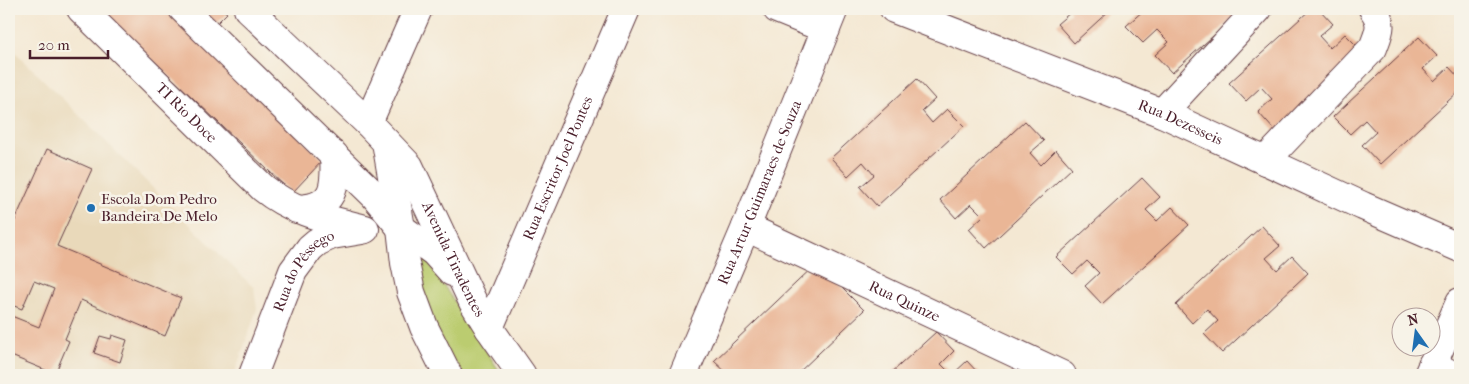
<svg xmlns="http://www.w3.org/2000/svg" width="1469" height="384" font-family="'IM FELL French Canon',serif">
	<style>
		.built { fill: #e9d9ba }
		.green { fill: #bbcc6f; stroke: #82764d }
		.building { fill: #eab696 }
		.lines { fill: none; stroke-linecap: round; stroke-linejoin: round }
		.minor-casing { stroke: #643d44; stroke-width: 30 }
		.minor { stroke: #fff; stroke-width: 28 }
		.poi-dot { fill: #1f6fb2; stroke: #f7f3e8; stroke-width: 2 }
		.labels { text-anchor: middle; stroke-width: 5; stroke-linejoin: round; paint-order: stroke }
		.street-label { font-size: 15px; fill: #4a1f2b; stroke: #f7f3e8 }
		.poi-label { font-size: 15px; fill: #4a1f2b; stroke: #f7f3e8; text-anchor: start }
	</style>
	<rect width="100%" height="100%" fill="#f7f3e8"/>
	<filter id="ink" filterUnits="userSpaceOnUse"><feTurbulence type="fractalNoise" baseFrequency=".02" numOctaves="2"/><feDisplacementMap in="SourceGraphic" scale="10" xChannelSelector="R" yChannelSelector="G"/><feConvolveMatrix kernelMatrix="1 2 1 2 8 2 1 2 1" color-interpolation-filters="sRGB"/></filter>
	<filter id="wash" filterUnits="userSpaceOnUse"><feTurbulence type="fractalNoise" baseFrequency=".0096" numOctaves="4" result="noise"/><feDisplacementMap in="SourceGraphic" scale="20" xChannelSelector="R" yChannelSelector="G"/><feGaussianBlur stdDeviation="1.12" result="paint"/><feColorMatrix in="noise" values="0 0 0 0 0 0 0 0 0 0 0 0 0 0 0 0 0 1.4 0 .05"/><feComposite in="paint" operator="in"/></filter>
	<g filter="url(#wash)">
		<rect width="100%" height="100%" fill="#f4e8d3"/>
		<polygon class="built" points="9,46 254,288 257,309 234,375 9,375"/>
		<polygon class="green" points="413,238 502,375 460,375 418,308"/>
		<g id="blocks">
			<g class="building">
				<polygon points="100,9 165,9 323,160 292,193"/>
				<polygon points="201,9 222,9 227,13 216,24"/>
				<polygon points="1068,9 1111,9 1074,43 1057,24 1071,12"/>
				<polygon points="1145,9 1243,9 1172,73 1155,55 1169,42 1157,30 1143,43 1126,26"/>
				<polygon points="1311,9 1319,9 1333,24 1319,36 1330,48 1345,34 1362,51 1275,131 1258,112 1272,99 1261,87 1246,101 1229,83"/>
				<polygon points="1419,37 1437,56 1423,69 1434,81 1449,67 1460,79 1460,90 1380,164 1362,145 1376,132 1365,120 1350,134 1333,117"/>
				<polygon points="917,79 935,99 922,111 932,123 947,109 964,126 877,206 860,187 874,175 863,162 848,176 831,158"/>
				<polygon points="1025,121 1044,141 1030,153 1041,165 1056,150 1072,168 986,248 969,229 983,216 971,204 956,218 940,200"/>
				<polygon points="47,149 92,169 57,246 181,298 165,336 81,300 65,339 69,341 55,374 9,355 9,315 39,327 54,289 34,281 22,309 9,304 9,225 12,227"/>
				<polygon points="1142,178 1160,197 1146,210 1157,221 1172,207 1189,225 1102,304 1085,286 1099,273 1087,261 1073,274 1056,257"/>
				<polygon points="1262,226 1280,246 1266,258 1277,270 1292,256 1308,273 1222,353 1204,334 1218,321 1207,309 1192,323 1176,305"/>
				<polygon points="817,263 864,310 796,375 729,375 714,361"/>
				<polygon points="936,332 954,351 941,364 952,375 967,361 980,375 889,375"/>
				<polygon points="112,335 127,340 120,362 94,353 100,336 111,339"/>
			</g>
		</g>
	</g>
	<g filter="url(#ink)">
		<use href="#blocks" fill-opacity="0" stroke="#643d44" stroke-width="1"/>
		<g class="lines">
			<g class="minor-casing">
				<g id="minor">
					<path id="s1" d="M 81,9 L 263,188 C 294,213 328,219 365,229"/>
					<polyline points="183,9 374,195 401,228 434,252 452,272"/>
					<path id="s2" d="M 248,9 L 368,123 L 409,166 L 473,302 L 489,328 L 522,375"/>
					<polyline points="777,9 826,29"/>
					<path id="s3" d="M 894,9 L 1162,113 L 1363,206 L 1460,248"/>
					<polyline points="1162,113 1258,9"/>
					<polyline points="368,123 418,9"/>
					<polyline points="386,142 401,228 405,263 411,292 424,327 448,375"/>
					<path d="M 1265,161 L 1373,48 C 1379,32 1384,24 1373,9"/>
					<path d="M 297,209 C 335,208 336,187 334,155"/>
					<path id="s4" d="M 746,227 L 1062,375"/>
					<path id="s5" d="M 489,328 L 626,9"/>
					<polyline points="1432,365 1453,375"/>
					<path id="s6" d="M 253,375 L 293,271 L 310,248 L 317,242 L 332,235 L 362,230"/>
					<path id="s7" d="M 683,375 L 746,227 L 834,9"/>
					<polyline points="1428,375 1460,302"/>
				</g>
			</g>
			<use href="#minor" class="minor"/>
		</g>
	</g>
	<circle class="poi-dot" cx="91" cy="208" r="5"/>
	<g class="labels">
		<g class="street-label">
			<text dy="5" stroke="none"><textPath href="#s1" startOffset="148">TI Rio Doce</textPath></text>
			<text dy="5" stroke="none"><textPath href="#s3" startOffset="308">Rua Dezesseis</textPath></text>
			<text dy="5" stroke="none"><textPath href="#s5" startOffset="174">Rua Escritor Joel Pontes</textPath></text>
			<text dy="5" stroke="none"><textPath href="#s7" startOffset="198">Rua Artur Guimaraes de Souza</textPath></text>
			<text dy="5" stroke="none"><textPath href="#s2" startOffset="328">Avenida Tiradentes</textPath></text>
			<text dy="5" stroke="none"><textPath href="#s6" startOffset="118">Rua do Pêssego</textPath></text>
			<text dy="5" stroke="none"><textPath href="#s4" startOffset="175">Rua Quinze</textPath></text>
		</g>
		<g class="poi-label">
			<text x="101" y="204">Escola Dom Pedro<tspan x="101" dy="17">Bandeira De Melo</tspan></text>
		</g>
	</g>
	<rect width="1469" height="384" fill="none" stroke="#f7f3e8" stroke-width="30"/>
	<g transform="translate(1416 332) rotate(346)"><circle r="24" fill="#f7f3e8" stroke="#b29e9c"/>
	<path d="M0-4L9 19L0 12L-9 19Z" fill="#1f6fb2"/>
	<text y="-8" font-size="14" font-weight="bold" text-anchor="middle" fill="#4a1f2b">N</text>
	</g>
	<path d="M30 50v8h78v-8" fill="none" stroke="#4a1f2b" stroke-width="2.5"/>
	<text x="38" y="50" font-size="15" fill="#4a1f2b" stroke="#f7f3e8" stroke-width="4" paint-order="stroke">20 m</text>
</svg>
